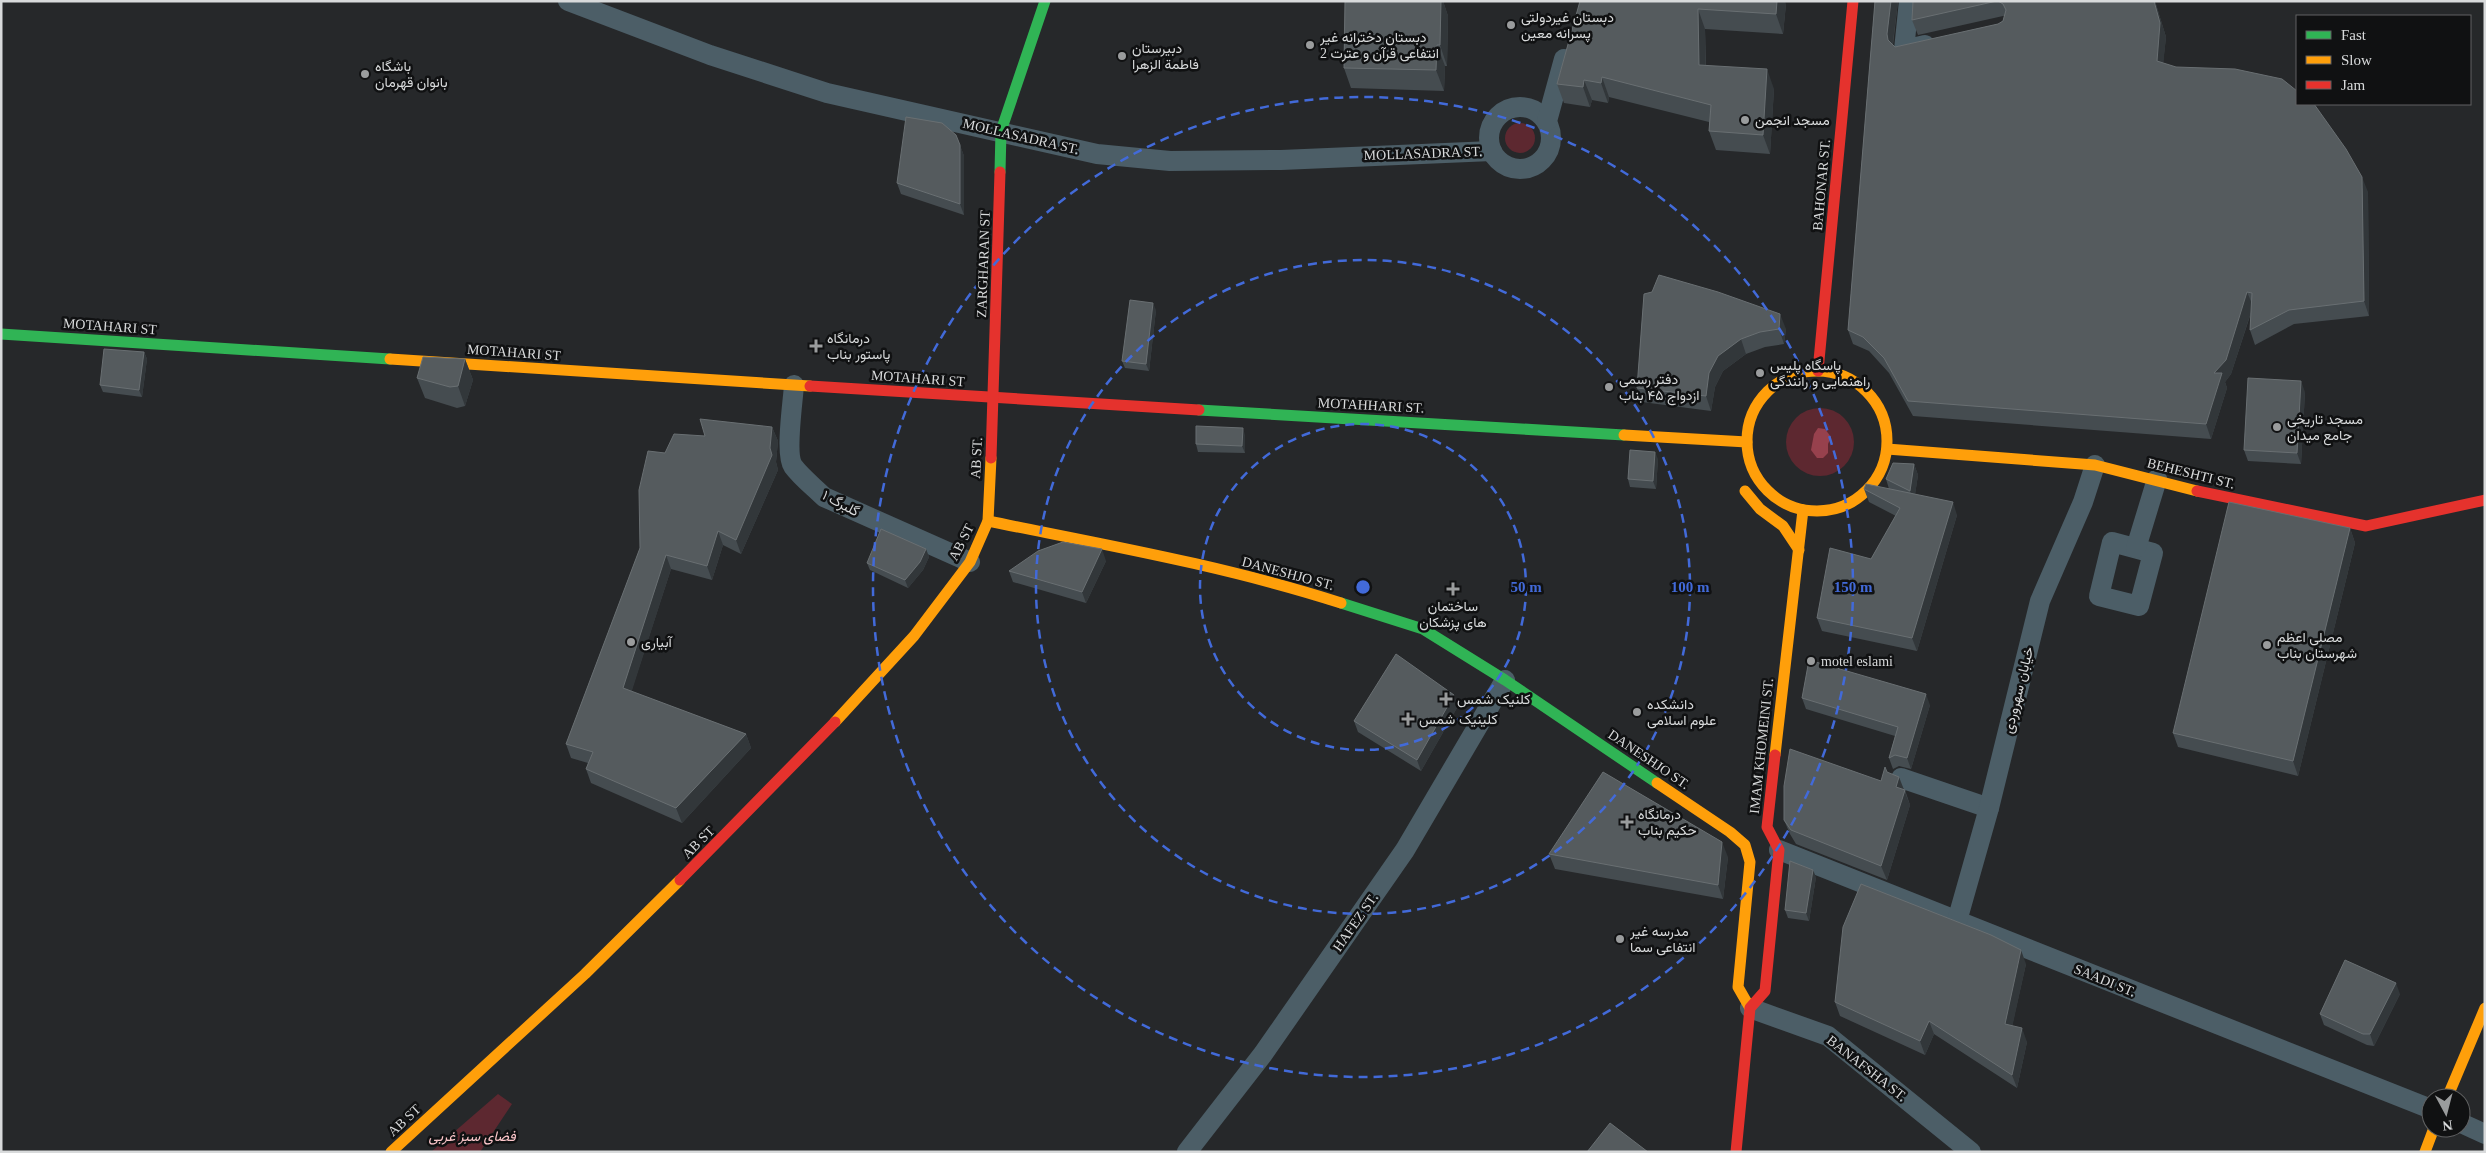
<svg xmlns="http://www.w3.org/2000/svg" width="2486" height="1153" font-family="'Times New Roman',Vazirmatn,serif">
	<style>
		.green { fill: #5d2830 }
		.water { fill: #97414d }
		.lines { fill: none; stroke-linecap: round; stroke-linejoin: round }
		.street { stroke: #4c5e67; stroke-width: 20 }
		.fast { stroke: #30b455; stroke-width: 11 }
		.slow { stroke: #ff9f0a; stroke-width: 11 }
		.jam { stroke: #e5322d; stroke-width: 11 }
		.wall { fill: #454c50 }
		.shaded-wall { fill: #32373a }
		.building { fill: #555b5e; stroke: #696f72 }
		.ring { fill: none; stroke: #426ad9; stroke-width: 2.5; stroke-dasharray: 9 6 }
		.poi-dot { fill: #9a9c9d; stroke: #101112; stroke-width: 2 }
		.labels { text-anchor: middle; stroke-width: 5; stroke-linejoin: round; paint-order: stroke }
		.poi-label { font-size: 14px; fill: #d8dadb; stroke: #101112; text-anchor: start }
		.street-label { font-size: 14px; fill: #d8dadb; stroke: #101112 }
		.park-label { font-size: 14px; font-style: italic; fill: #fec8cc; stroke: #101112 }
		.centre { fill: #426ad9; stroke: #101112; stroke-width: 2.5 }
		.ring-label { font-size: 15px; text-anchor: middle; font-weight: bold; fill: #426ad9; stroke: #101112; stroke-width: 5; stroke-linejoin: round; paint-order: stroke }
	</style>
	<rect width="100%" height="100%" fill="#26282a"/>
	<g class="green">
		<circle cx="1520" cy="138" r="15"/>
		<circle cx="1820" cy="442" r="34"/>
		<polygon points="498,1094 512,1104 480,1152 431,1152"/>
	</g>
	<polygon class="water" points="1818,428 1825,429 1831,437 1828,444 1828,453 1823,458 1817,458 1811,450 1814,434"/>
	<g class="lines">
		<g class="street">
			<polyline points="568,1 710,55 827,93 1097,154 1170,161 1281,160 1492,151"/>
			<polyline points="1909,1 1904,50 1925,45"/>
			<circle cx="1520" cy="138" r="31"/>
			<polyline points="1547,121 1564,59"/>
			<path d="M 794,385 C 793,401 785,454 793,466 C 801,477 814,487 824,497 L 970,562"/>
			<polygon points="2112,542 2153,553 2139,606 2099,596"/>
			<polyline points="2136,548 2157,479"/>
			<polyline points="1901,778 1989,808"/>
			<polyline points="1779,850 2431,1109"/>
			<polyline points="1957,921 1989,808 2040,601 2083,502 2095,465"/>
			<polyline points="1750,1008 1828,1036 1971,1152"/>
			<polyline points="2461,1123 2485,1134"/>
			<polyline points="1187,1152 1263,1054 1405,850 1505,680"/>
		</g>
		<g class="fast">
			<polyline points="1000,172 1001,131 1045,1"/>
			<polyline points="1,334 390,359"/>
			<polyline points="1199,410 1624,435"/>
			<polyline points="1341,603 1423,629 1505,680 1657,783"/>
		</g>
		<g class="slow">
			<polyline points="390,359 810,386"/>
			<circle cx="1817" cy="441" r="70"/>
			<polyline points="1624,435 1747,442"/>
			<polyline points="1887,449 2095,465 2197,491"/>
			<polyline points="1745,491 1760,509 1783,526 1799,550"/>
			<path d="M 988,521 C 1106,545 1226,566 1341,603"/>
			<polyline points="835,722 914,636 970,562 988,521 991,458"/>
			<polyline points="1775,755 1803,510"/>
			<polyline points="1657,783 1730,832 1745,845 1750,862 1738,987 1750,1008"/>
			<polyline points="2447,1098 2485,1008"/>
			<polyline points="391,1152 585,974 680,880"/>
			<polyline points="2425,1152 2434,1128"/>
		</g>
		<g class="jam">
			<polyline points="1818,371 1853,1"/>
			<polyline points="810,386 1199,410"/>
			<polyline points="991,458 1000,172"/>
			<polyline points="2197,491 2366,526 2485,500"/>
			<polyline points="680,880 835,722"/>
			<polyline points="1736,1152 1750,1008 1765,991 1779,850 1767,827 1775,755"/>
		</g>
	</g>
	<g class="wall">
		<polygon points="1345,1 1443,1 1448,16 1447,66 1445,66 1444,91 1351,88 1344,68"/>
		<polygon points="1580,1 1786,4 1783,34 1705,29 1706,65 1774,89 1770,154 1716,150 1709,131 1709,122 1609,97 1608,103 1592,100 1590,107 1564,103 1557,84"/>
		<polygon points="1875,1 1898,1 1893,45 1895,47 1998,24 2003,21 2004,16 2003,16 1918,35 1912,20 1913,1 2155,1 2166,37 2163,63 2368,192 2369,316 2294,324 2255,345 2250,330 2251,313 2231,374 2225,382 2227,388 2211,439 1913,416 1889,373 1869,351 1853,344 1848,330"/>
		<polygon points="956,135 964,156 964,215 901,194 897,183"/>
		<polygon points="1644,294 1786,329 1784,344 1765,347 1746,354 1723,371 1715,387 1711,411 1642,402 1637,388"/>
		<polygon points="1156,310 1149,371 1125,368 1122,361"/>
		<polygon points="144,352 147,359 142,397 103,392 100,385"/>
		<polygon points="465,359 473,380 465,406 457,408 425,398 417,378"/>
		<polygon points="2305,392 2301,464 2248,461 2244,450"/>
		<polygon points="772,427 778,441 776,462 778,470 741,554 723,545 712,580 671,569 631,692 746,734 751,748 682,823 591,783 586,769 588,763 571,758 566,744 640,548 665,453 705,436"/>
		<polygon points="1245,435 1245,453 1198,452 1196,444"/>
		<polygon points="1658,459 1656,489 1630,487 1628,479"/>
		<polygon points="1914,464 1918,475 1915,494 1957,515 1917,651 1822,631 1817,618 1871,559 1896,516 1869,502 1864,489 1889,489 1886,479"/>
		<polygon points="2350,528 2355,543 2298,776 2178,747 2173,733"/>
		<polygon points="926,549 929,557 923,570 908,588 870,570 867,563"/>
		<polygon points="1106,561 1086,603 1013,582 1009,571"/>
		<polygon points="1802,698 1930,705 1911,769 1899,766 1893,769 1889,758 1895,736 1806,709"/>
		<polygon points="1458,706 1421,771 1358,732 1354,721"/>
		<polygon points="1887,772 1905,790 1910,805 1887,880 1796,844 1790,834 1784,820 1881,781"/>
		<polygon points="1549,854 1728,857 1723,899 1555,869"/>
		<polygon points="1816,877 1809,921 1788,918 1785,910"/>
		<polygon points="2026,964 2012,1026 2027,1042 2017,1088 1934,1034 1925,1055 1840,1016 1835,1002"/>
		<polygon points="2400,994 2374,1046 2367,1045 2324,1025 2320,1014"/>
	</g>
	<g class="shaded-wall">
		<polygon points="1441,1 1443,1 1448,16 1447,66 1440,45"/>
		<polygon points="1777,1 1785,1 1786,4 1783,34 1776,14"/>
		<polygon points="1891,1 1898,1 1892,49 1888,40 1887,34"/>
		<polygon points="2154,1 2155,1 2166,37 2162,76 2157,61"/>
		<polygon points="1698,9 1705,29 1706,84 1699,65"/>
		<polygon points="1437,45 1445,66 1444,91 1436,70"/>
		<polygon points="1767,69 1774,89 1770,154 1763,135"/>
		<polygon points="1602,77 1609,97 1608,103 1601,83"/>
		<polygon points="1584,80 1592,100 1590,107 1583,87"/>
		<polygon points="960,145 964,156 964,215 960,204"/>
		<polygon points="2362,177 2368,192 2369,316 2364,301"/>
		<polygon points="2247,292 2253,306 2231,374 2225,382 2227,388 2211,439 2206,424 2214,373"/>
		<polygon points="1153,303 1156,310 1149,371 1146,364"/>
		<polygon points="1780,314 1786,329 1784,344 1779,329"/>
		<polygon points="1741,339 1746,354 1723,371 1715,387 1711,411 1706,396 1709,373 1718,356"/>
		<polygon points="144,352 147,359 142,397 139,390"/>
		<polygon points="465,359 473,380 465,406 458,386"/>
		<polygon points="2301,381 2305,392 2301,464 2297,453"/>
		<polygon points="772,427 778,441 776,462 778,470 741,554 736,540"/>
		<polygon points="1243,428 1245,435 1245,453 1242,446"/>
		<polygon points="1655,452 1658,459 1656,489 1653,481"/>
		<polygon points="1914,464 1918,475 1914,502 1910,491"/>
		<polygon points="1953,502 1957,515 1917,651 1912,638"/>
		<polygon points="2350,528 2355,543 2298,776 2293,761"/>
		<polygon points="718,531 723,545 712,580 707,566"/>
		<polygon points="926,549 929,557 923,570 908,588 905,580"/>
		<polygon points="1102,549 1106,561 1086,603 1082,592"/>
		<polygon points="666,555 671,569 628,703 623,688"/>
		<polygon points="1926,694 1930,705 1911,769 1907,758"/>
		<polygon points="1454,695 1458,706 1421,771 1417,760"/>
		<polygon points="746,734 751,748 682,823 676,808"/>
		<polygon points="1899,777 1910,805 1887,880 1881,866 1896,787"/>
		<polygon points="1722,842 1728,857 1723,899 1718,885"/>
		<polygon points="1813,870 1816,877 1809,921 1806,913"/>
		<polygon points="2021,950 2026,964 2010,1037 2005,1024"/>
		<polygon points="2396,983 2400,994 2374,1046 2370,1034"/>
		<polygon points="1929,1021 1934,1034 1925,1055 1920,1041"/>
		<polygon points="2022,1028 2027,1042 2017,1088 2012,1075"/>
	</g>
	<g class="building">
		<polygon points="1345,1 1441,1 1440,45 1437,45 1436,70 1344,68"/>
		<polygon points="1580,1 1777,1 1776,14 1698,9 1699,65 1767,69 1763,135 1709,131 1711,105 1602,77 1601,83 1584,80 1583,87 1557,84"/>
		<polygon points="1875,1 1891,1 1887,34 1888,40 1895,47 1998,24 2003,21 2006,10 2003,4 1998,1 2154,1 2160,23 2157,61 2176,67 2235,69 2282,79 2297,91 2297,104 2314,104 2346,149 2362,177 2364,301 2289,310 2250,330 2252,293 2247,292 2226,360 2214,373 2222,373 2206,424 1908,401 1884,358 1863,337 1848,330"/>
		<polygon points="1913,1 1997,1 1912,20"/>
		<polygon points="906,117 942,123 956,135 960,145 960,204 897,183"/>
		<polygon points="1659,275 1718,292 1780,314 1779,329 1760,332 1741,339 1718,356 1709,373 1706,396 1637,388 1644,294 1652,292"/>
		<polygon points="1130,300 1153,303 1146,364 1122,361"/>
		<polygon points="104,349 144,352 139,390 100,385"/>
		<polygon points="423,357 465,359 458,386 450,387 417,378"/>
		<polygon points="2248,378 2301,381 2297,453 2244,450"/>
		<polygon points="700,419 772,427 770,448 772,455 736,540 718,531 707,566 666,555 623,688 746,734 676,808 586,769 593,752 566,744 640,548 639,490 648,451 665,453 674,434 705,436"/>
		<polygon points="1196,426 1243,428 1242,446 1196,444"/>
		<polygon points="1630,450 1655,452 1653,481 1628,479"/>
		<polygon points="1893,463 1914,464 1910,491 1886,479"/>
		<polygon points="1866,484 1953,502 1912,638 1817,618 1830,548 1871,559 1900,508 1864,489"/>
		<polygon points="2229,502 2350,528 2293,761 2173,733"/>
		<polygon points="881,529 926,549 920,562 905,580 867,563"/>
		<polygon points="1063,542 1102,549 1082,592 1009,571 1038,551"/>
		<polygon points="1396,654 1454,695 1417,760 1354,721"/>
		<polygon points="1809,660 1926,694 1907,758 1895,755 1889,758 1898,727 1802,698"/>
		<polygon points="1790,749 1881,781 1885,767 1887,772 1899,777 1896,787 1905,790 1881,866 1791,830 1784,820 1784,786"/>
		<polygon points="1603,772 1722,842 1718,885 1549,854"/>
		<polygon points="1790,861 1813,870 1806,913 1785,910"/>
		<polygon points="1861,884 1991,935 2021,950 2005,1024 2022,1028 2012,1075 1929,1021 1920,1041 1835,1002 1843,927"/>
		<polygon points="2345,960 2396,983 2370,1034 2363,1034 2320,1014"/>
		<polygon points="1610,1123 1648,1152 1587,1152"/>
	</g>
	<g class="ring">
		<circle cx="1363" cy="587" r="163"/>
		<circle cx="1363" cy="587" r="327"/>
		<circle cx="1363" cy="587" r="490"/>
	</g>
	<g class="poi-dot">
		<circle cx="1511" cy="25" r="5"/>
		<circle cx="1310" cy="45" r="5"/>
		<circle cx="1122" cy="56" r="5"/>
		<circle cx="365" cy="74" r="5"/>
		<circle cx="1745" cy="120" r="5"/>
		<path d="M813.5 338.5h5v5h5v5h-5v5h-5v-5h-5v-5h5z"/>
		<circle cx="1760" cy="373" r="5"/>
		<circle cx="1609" cy="387" r="5"/>
		<circle cx="2277" cy="427" r="5"/>
		<path d="M1450.5 581.5h5v5h5v5h-5v5h-5v-5h-5v-5h5z"/>
		<circle cx="631" cy="642" r="5"/>
		<circle cx="2267" cy="645" r="5"/>
		<circle cx="1811" cy="661" r="5"/>
		<path d="M1443.5 691.5h5v5h5v5h-5v5h-5v-5h-5v-5h5z"/>
		<circle cx="1637" cy="712" r="5"/>
		<path d="M1405.5 711.5h5v5h5v5h-5v5h-5v-5h-5v-5h5z"/>
		<path d="M1624.5 814.5h5v5h5v5h-5v5h-5v-5h-5v-5h5z"/>
		<circle cx="1620" cy="939" r="5"/>
	</g>
	<g class="labels">
		<g class="poi-label">
			<text x="1521" y="22">دبستان غیردولتی<tspan x="1521" dy="16">پسرانه معین</tspan></text>
			<text x="1320" y="42">دبستان دخترانه غیر<tspan x="1320" dy="16">انتفاعی قرآن و عترت 2</tspan></text>
			<text x="1132" y="53">دبیرستان<tspan x="1132" dy="16">فاطمة الزهرا</tspan></text>
			<text x="375" y="71">باشگاه<tspan x="375" dy="16">بانوان قهرمان</tspan></text>
			<text x="1755" y="125">مسجد انجمن</text>
			<text x="827" y="343">درمانگاه<tspan x="827" dy="16">پاستور بناب</tspan></text>
			<text x="1770" y="370">پاسگاه پلیس<tspan x="1770" dy="16">راهنمایی و رانندگی</tspan></text>
			<text x="1619" y="384">دفتر رسمی<tspan x="1619" dy="16">ازدواج ۴۵ بناب</tspan></text>
			<text x="2287" y="424">مسجد تاریخی<tspan x="2287" dy="16">جامع میدان</tspan></text>
			<text x="1453" y="611" text-anchor="middle">ساختمان<tspan x="1453" dy="16">های پزشکان</tspan></text>
			<text x="2277" y="642">مصلی اعظم<tspan x="2277" dy="16">شهرستان بناب</tspan></text>
			<text x="641" y="647">آبیاری</text>
			<text x="1821" y="666">motel eslami</text>
			<text x="1457" y="704">کلنیک شمس</text>
			<text x="1647" y="709">دانشکده<tspan x="1647" dy="16">علوم اسلامی</tspan></text>
			<text x="1419" y="724">کلینیک شمس</text>
			<text x="1638" y="819">درمانگاه<tspan x="1638" dy="16">حکیم بناب</tspan></text>
			<text x="1630" y="936">مدرسه غیر<tspan x="1630" dy="16">انتفاعی سما</tspan></text>
		</g>
		<g class="street-label">
			<text transform="translate(1021 136) rotate(13)" y="5">MOLLASADRA ST.</text>
			<text transform="translate(1423 153) rotate(-2)" y="5">MOLLASADRA ST.</text>
			<text transform="translate(1821 185) rotate(-85)" y="5">BAHONAR ST.</text>
			<text transform="translate(983 264) rotate(-88)" y="5">ZARGHARAN ST</text>
			<text transform="translate(110 326) rotate(4)" y="5">MOTAHARI ST</text>
			<text transform="translate(514 352) rotate(4)" y="5">MOTAHARI ST</text>
			<text transform="translate(918 378) rotate(4)" y="5">MOTAHARI ST</text>
			<text transform="translate(1371 405) rotate(3)" y="5">MOTAHHARI ST.</text>
			<text transform="translate(976 458) rotate(-87)" y="5">AB ST.</text>
			<text transform="translate(2191 473) rotate(14)" y="5">BEHESHTI ST.</text>
			<text transform="translate(841 503) rotate(28)" y="5">گلبرگ ۱</text>
			<text transform="translate(961 542) rotate(-63)" y="5">AB ST</text>
			<text transform="translate(1288 573) rotate(15)" y="5">DANESHJO ST.</text>
			<text transform="translate(2018 690) rotate(-76)" y="5">خیابان سهروردی</text>
			<text transform="translate(1761 746) rotate(-84)" y="5">IMAM KHOMEINI ST.</text>
			<text transform="translate(1649 759) rotate(34)" y="5">DANESHJO ST.</text>
			<text transform="translate(698 842) rotate(-45)" y="5">AB ST</text>
			<text transform="translate(1355 922) rotate(-55)" y="5">HAFEZ ST.</text>
			<text transform="translate(2105 980) rotate(22)" y="5">SAADI ST.</text>
			<text transform="translate(1867 1068) rotate(38)" y="5">BANAFSHA ST.</text>
			<text transform="translate(404 1120) rotate(-43)" y="5">AB ST</text>
		</g>
		<g class="park-label">
			<text x="472" y="1141">فضای سبز غربی</text>
		</g>
	</g>
	<circle cx="1363" cy="587" r="8" class="centre"/>
	<g class="ring-label">
		<text x="1526" y="592">50 m</text>
		<text x="1690" y="592">100 m</text>
		<text x="1853" y="592">150 m</text>
	</g>
	<rect width="2486" height="1153" fill="none" stroke="#d8dadb" stroke-width="5"/>
	<rect x="2296" y="15" width="175" height="90" fill="#101112" stroke="#606162"/>
	<rect x="2306" y="31" width="25" height="8" fill="#30b455" stroke="#606162"/>
	<text x="2341" y="40" font-size="15" fill="#d8dadb">Fast</text>
	<rect x="2306" y="56" width="25" height="8" fill="#ff9f0a" stroke="#606162"/>
	<text x="2341" y="65" font-size="15" fill="#d8dadb">Slow</text>
	<rect x="2306" y="81" width="25" height="8" fill="#e5322d" stroke="#606162"/>
	<text x="2341" y="90" font-size="15" fill="#d8dadb">Jam</text>
	<g transform="translate(2446 1113) rotate(173)"><circle r="24" fill="#101112" stroke="#606162"/>
	<path d="M0-4L9 19L0 12L-9 19Z" fill="#9a9c9d"/>
	<text y="-8" font-size="14" font-weight="bold" text-anchor="middle" fill="#d8dadb">N</text>
	</g>
</svg>
